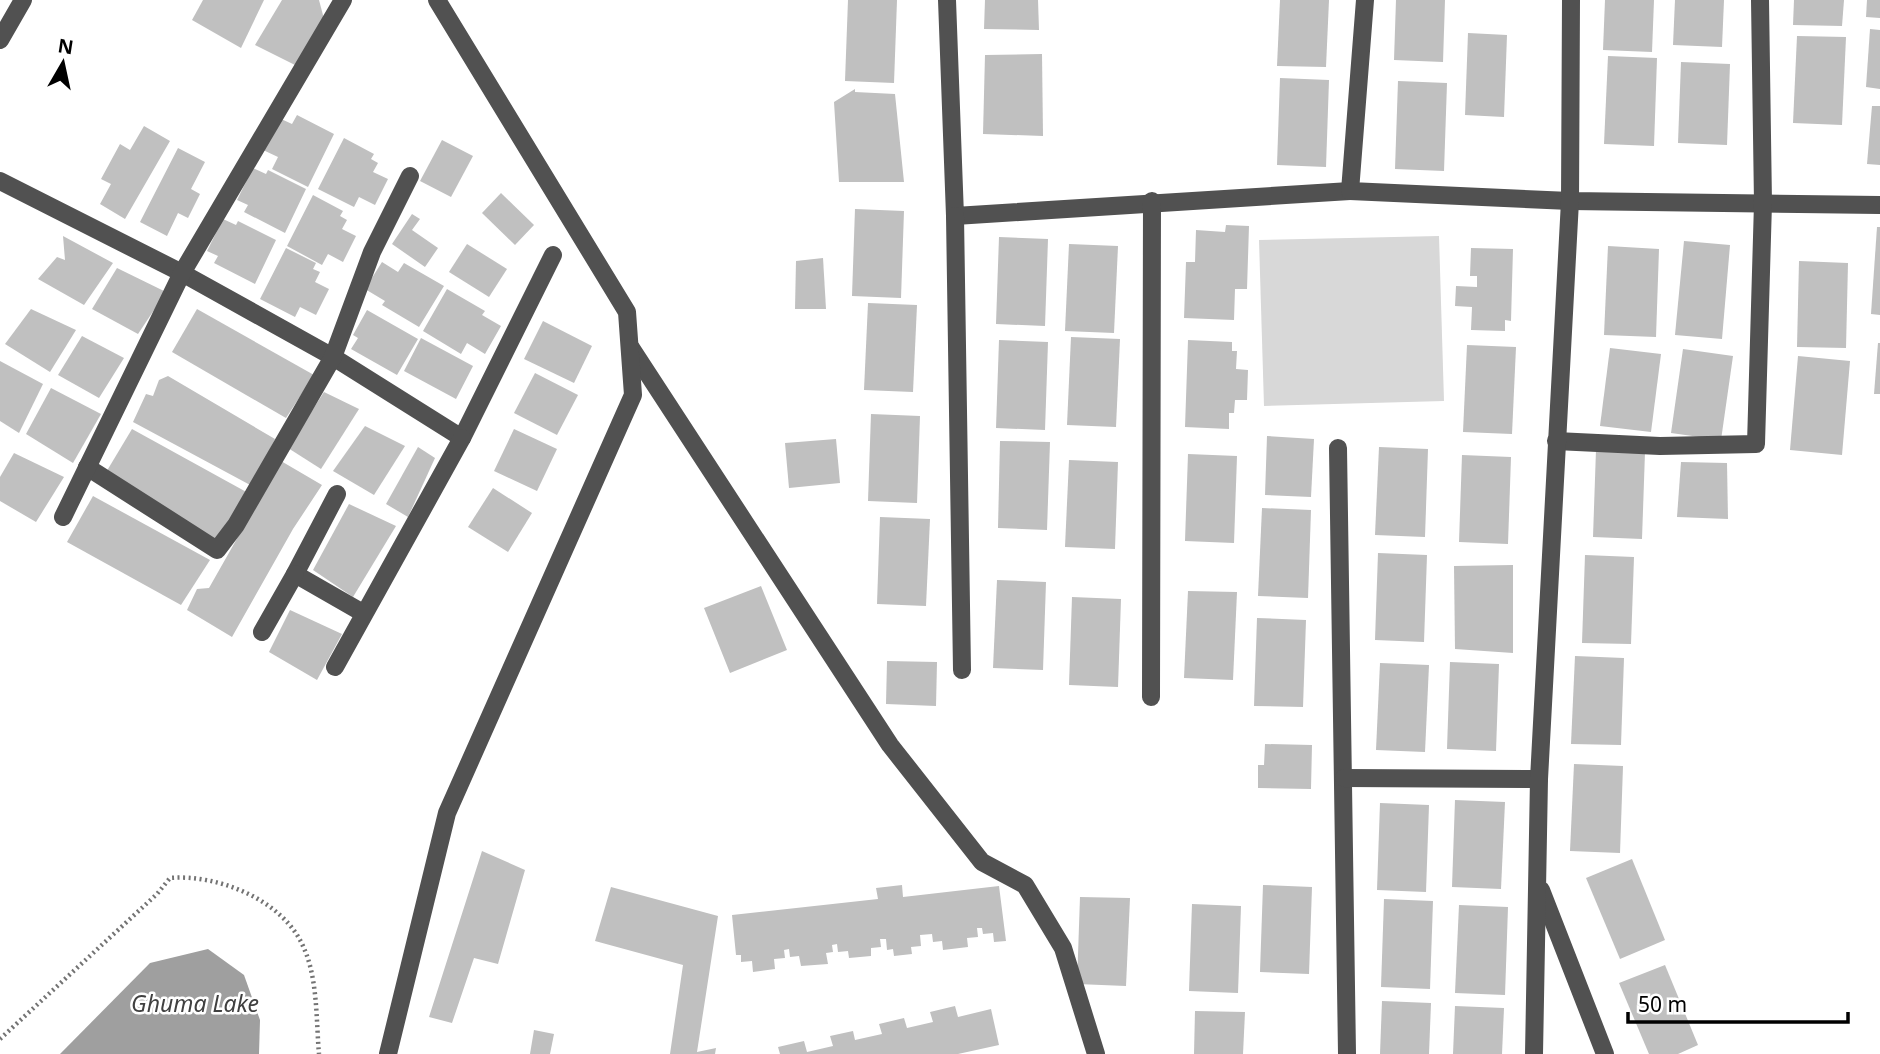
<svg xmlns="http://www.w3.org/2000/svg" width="1880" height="1054" font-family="'Noto Sans',sans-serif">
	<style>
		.green { fill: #d8d8d8 }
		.water { fill: #9f9f9f }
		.building { fill: #c0c0c0 }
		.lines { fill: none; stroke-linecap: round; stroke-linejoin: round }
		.path { stroke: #737373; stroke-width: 4.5; stroke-dasharray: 2 3.5; stroke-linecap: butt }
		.minor { stroke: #515151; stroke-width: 18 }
		.labels { text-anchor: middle; stroke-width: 5; stroke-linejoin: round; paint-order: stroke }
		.water-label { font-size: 23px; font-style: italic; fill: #404040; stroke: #fff }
	</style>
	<rect width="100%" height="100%" fill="#fff"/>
	<polygon class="green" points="1439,236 1444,401 1264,406 1259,240"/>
	<polygon class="water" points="208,949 244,975 260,1020 259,1054 60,1054 150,963"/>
	<g class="building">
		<polygon points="203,0 264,0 241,48 192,20"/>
		<polygon points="282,0 319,0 324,19 297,66 255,45"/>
		<polygon points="848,0 897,0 894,83 845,81"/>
		<polygon points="985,0 1038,0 1039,30 984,29"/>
		<polygon points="1280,0 1329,0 1326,67 1277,66"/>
		<polygon points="1396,0 1445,0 1443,62 1394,60"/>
		<polygon points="1605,0 1654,0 1652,52 1603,50"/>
		<polygon points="1675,0 1724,0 1722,47 1673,45"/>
		<polygon points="1794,0 1844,0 1842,26 1793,25"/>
		<polygon points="1867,0 1880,0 1880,18 1866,17"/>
		<polygon points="1870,29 1880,30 1880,89 1866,87"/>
		<polygon points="1468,33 1507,35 1504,117 1465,115"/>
		<polygon points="1797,36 1846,37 1842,125 1793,123"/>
		<polygon points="1042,54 1043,136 983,134 985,55"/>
		<polygon points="1608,56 1657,58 1654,146 1604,144"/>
		<polygon points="1681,62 1730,64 1727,145 1678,143"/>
		<polygon points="1280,78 1329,80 1326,167 1277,165"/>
		<polygon points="1398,81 1447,83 1444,171 1395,169"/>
		<polygon points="855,89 855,92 895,94 904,182 839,182 834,102"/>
		<polygon points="1872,106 1880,106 1880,165 1867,164"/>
		<polygon points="297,115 334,134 308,187 272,169 278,157 263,150 279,118 292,124"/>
		<polygon points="144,126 170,141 125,219 100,204 111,184 101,179 120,144 130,150"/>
		<polygon points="344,138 374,154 371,159 378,163 373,172 388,179 375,205 359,197 354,207 318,189"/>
		<polygon points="442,140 473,156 451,197 420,181"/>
		<polygon points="178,148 205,162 191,189 200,194 188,218 178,213 167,236 140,222"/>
		<polygon points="253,168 266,174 268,170 306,189 285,233 244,212 248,205 237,200"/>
		<polygon points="501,193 534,225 515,245 482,213"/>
		<polygon points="313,195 343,211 340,216 347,220 342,229 356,236 343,262 328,254 322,265 287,246"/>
		<polygon points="855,209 904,211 901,298 852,296"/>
		<polygon points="412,214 420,219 412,230 438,248 425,267 392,244"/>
		<polygon points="223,219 236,225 238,221 276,240 255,284 214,263 218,256 207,251"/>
		<polygon points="1226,225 1249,226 1247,289 1235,289 1234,320 1184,318 1186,262 1195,262 1196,230 1225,232"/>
		<polygon points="1877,227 1880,227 1880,315 1871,314"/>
		<polygon points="63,236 113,263 84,305 38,279 57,257 65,260"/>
		<polygon points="999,237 1048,239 1045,326 996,324"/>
		<polygon points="1684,241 1730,245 1722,339 1675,335"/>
		<polygon points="467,244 507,269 489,297 449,272"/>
		<polygon points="1069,244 1118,246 1114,333 1065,331"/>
		<polygon points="1608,246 1659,249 1656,337 1604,335"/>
		<polygon points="286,248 316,263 313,269 320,272 315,282 329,289 316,315 300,307 295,317 260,299"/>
		<polygon points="1471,248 1513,249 1511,321 1505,320 1505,331 1471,330 1472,307 1455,306 1456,286 1477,287 1477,276 1470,276"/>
		<polygon points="823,258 826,309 795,309 796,261"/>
		<polygon points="1799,261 1848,263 1846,348 1797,347"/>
		<polygon points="382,262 398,272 404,263 444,286 419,327 382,305 385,301 365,289"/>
		<polygon points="117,268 166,292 138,334 92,309"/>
		<polygon points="447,289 485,311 482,315 501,326 485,354 467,343 461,354 423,331"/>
		<polygon points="868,303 917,305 913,392 864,390"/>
		<polygon points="31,309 76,330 50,372 5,344"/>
		<polygon points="197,309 314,375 286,418 172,352"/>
		<polygon points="367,310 418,339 397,375 351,349 358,338 353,335"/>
		<polygon points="543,321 592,346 574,383 524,359"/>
		<polygon points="82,336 124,358 99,398 58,375"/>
		<polygon points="1071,337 1120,339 1116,427 1067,425"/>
		<polygon points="421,338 473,366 456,399 404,371"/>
		<polygon points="999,340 1048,342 1045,430 996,428"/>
		<polygon points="1188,340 1232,342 1232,351 1237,351 1236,369 1248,370 1247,400 1235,400 1234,413 1229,413 1229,429 1185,427"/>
		<polygon points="1878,343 1880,343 1880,394 1874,394"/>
		<polygon points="1467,345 1516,347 1512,434 1463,432"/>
		<polygon points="1610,348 1661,354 1651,432 1600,426"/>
		<polygon points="1683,349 1733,356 1721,440 1671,433"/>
		<polygon points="1798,356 1850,361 1842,455 1790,450"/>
		<polygon points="0,361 43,384 19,433 0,421"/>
		<polygon points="535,373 578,395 557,435 514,413"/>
		<polygon points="168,376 275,439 252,486 133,422 146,394 153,396 159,380"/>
		<polygon points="51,388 101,414 73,463 26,434"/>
		<polygon points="324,392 359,409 321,469 288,448"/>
		<polygon points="871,414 920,416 917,503 868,501"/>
		<polygon points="365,426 405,446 374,495 333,471"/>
		<polygon points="132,429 250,494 216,543 105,474"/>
		<polygon points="514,429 557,449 537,491 494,471"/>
		<polygon points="1267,436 1314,439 1311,497 1265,495"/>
		<polygon points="836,439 840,483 789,488 785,443"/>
		<polygon points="1000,441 1050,442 1047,530 998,528"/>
		<polygon points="418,447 435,458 408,517 386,504"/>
		<polygon points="1379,447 1428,449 1425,537 1375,535"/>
		<polygon points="1596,450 1645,452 1642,539 1593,537"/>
		<polygon points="14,453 64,477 36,522 0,501 0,477"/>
		<polygon points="1188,454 1237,456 1234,543 1185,541"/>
		<polygon points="1462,455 1511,457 1508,544 1459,542"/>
		<polygon points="1069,460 1118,462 1115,549 1065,547"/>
		<polygon points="281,461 322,485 293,529 232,637 187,610 197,589 209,588"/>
		<polygon points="1681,462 1727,463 1728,519 1677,517"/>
		<polygon points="493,488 532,513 508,552 468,527"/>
		<polygon points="93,496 210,560 181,605 67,542"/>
		<polygon points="349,504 396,526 353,597 313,570"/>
		<polygon points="1262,508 1311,510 1308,598 1258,596"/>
		<polygon points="880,517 930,519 926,606 877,604"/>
		<polygon points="1378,553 1427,555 1424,642 1375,640"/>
		<polygon points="1585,555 1634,557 1631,644 1582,643"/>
		<polygon points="1513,565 1513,653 1455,649 1454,566"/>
		<polygon points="997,580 1046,582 1043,670 993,668"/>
		<polygon points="761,586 787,650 730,673 704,608"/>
		<polygon points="1188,591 1237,592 1233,680 1184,678"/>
		<polygon points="1072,597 1121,599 1118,687 1069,685"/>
		<polygon points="290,610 342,634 317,680 269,652"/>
		<polygon points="1257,618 1306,620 1303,707 1254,706"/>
		<polygon points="1575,656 1624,658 1621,745 1571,744"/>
		<polygon points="887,661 937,662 936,706 886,704"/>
		<polygon points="1450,662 1499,664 1496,751 1447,749"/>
		<polygon points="1380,663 1429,665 1425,752 1376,750"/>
		<polygon points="1265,744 1312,745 1311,789 1258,788 1258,765 1264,765"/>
		<polygon points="1574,764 1623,766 1620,853 1570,851"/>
		<polygon points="1455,800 1505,802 1501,889 1452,887"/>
		<polygon points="1380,803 1429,805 1426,892 1377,890"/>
		<polygon points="482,851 525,870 498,964 474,958 452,1023 429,1017"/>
		<polygon points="1632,859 1665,940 1620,959 1586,878"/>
		<polygon points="902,885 903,897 999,886 1006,941 994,942 993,933 983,934 982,928 977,928 978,937 967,938 968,947 943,950 942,941 933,942 932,934 920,935 921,946 911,947 912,954 894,956 893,949 887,950 886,939 880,939 881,947 871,948 871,956 849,958 848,951 838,952 837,944 832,945 833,952 826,953 828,964 801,966 799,956 790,957 789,949 784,950 785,958 774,959 775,969 753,972 752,961 741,962 741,955 736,955 732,915 878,899 876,888"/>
		<polygon points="1263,885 1312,887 1309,974 1260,972"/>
		<polygon points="611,887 718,916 697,1052 716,1048 715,1054 670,1054 683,965 595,941"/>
		<polygon points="1080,897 1130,898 1126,986 1077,984"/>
		<polygon points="1384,899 1433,901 1430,989 1381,987"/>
		<polygon points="1192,904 1241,906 1238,993 1189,991"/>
		<polygon points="1459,905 1508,907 1505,995 1455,993"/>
		<polygon points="1665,965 1698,1045 1678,1054 1649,1054 1619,983"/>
		<polygon points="1382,1001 1431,1003 1429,1054 1380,1054"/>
		<polygon points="955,1006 958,1017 991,1009 999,1045 958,1054 780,1054 778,1047 804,1041 807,1052 833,1046 830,1036 853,1031 855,1040 882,1034 879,1024 904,1018 907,1028 933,1022 930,1012"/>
		<polygon points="1455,1006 1504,1008 1502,1054 1453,1054"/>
		<polygon points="1195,1011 1245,1012 1243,1054 1194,1054"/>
		<polygon points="534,1030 554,1034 550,1054 530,1054"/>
	</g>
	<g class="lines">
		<path class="path" d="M 0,1039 L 157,894 L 170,878 C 217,874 282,899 303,946 C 318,978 316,1020 319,1054"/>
		<g class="minor">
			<polyline points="947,0 955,216 1350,191"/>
			<polyline points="1365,0 1350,191 1570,201 1880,205"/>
			<polyline points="0,40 23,0"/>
			<polyline points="0,181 182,273 333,357 462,438 553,255"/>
			<polyline points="955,216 962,670"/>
			<polyline points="631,348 890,745 982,862 1025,885 1063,948 1096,1054"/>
			<polyline points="1556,441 1660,446 1756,444 1763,203 1760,0"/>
			<polyline points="1338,448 1347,1054"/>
			<polyline points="87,467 217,550 236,525 333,357 372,252 410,176"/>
			<polyline points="337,494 295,574 363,613"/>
			<polyline points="63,517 182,273 343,0"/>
			<polyline points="262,632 295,574"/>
			<polyline points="335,667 462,438"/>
			<polyline points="1151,697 1152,201"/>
			<polyline points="1344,778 1539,779"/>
			<polyline points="1541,890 1605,1054"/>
			<polyline points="388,1054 447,813 633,395 627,312 437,0"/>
			<polyline points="1534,1054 1539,779 1570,201 1571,0"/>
		</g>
	</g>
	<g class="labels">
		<g class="water-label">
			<text x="195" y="1012">Ghuma Lake</text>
		</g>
	</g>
	<g transform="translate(63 63) rotate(9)" stroke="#ffffff" stroke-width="5" paint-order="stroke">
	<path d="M0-5L12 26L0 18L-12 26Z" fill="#000000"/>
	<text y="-10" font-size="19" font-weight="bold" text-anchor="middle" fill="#000000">N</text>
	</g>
	<path d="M1628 1012v10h220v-10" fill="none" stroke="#000000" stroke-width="3.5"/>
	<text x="1638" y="1012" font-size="21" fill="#000000" stroke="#ffffff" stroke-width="5" paint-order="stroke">50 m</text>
</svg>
